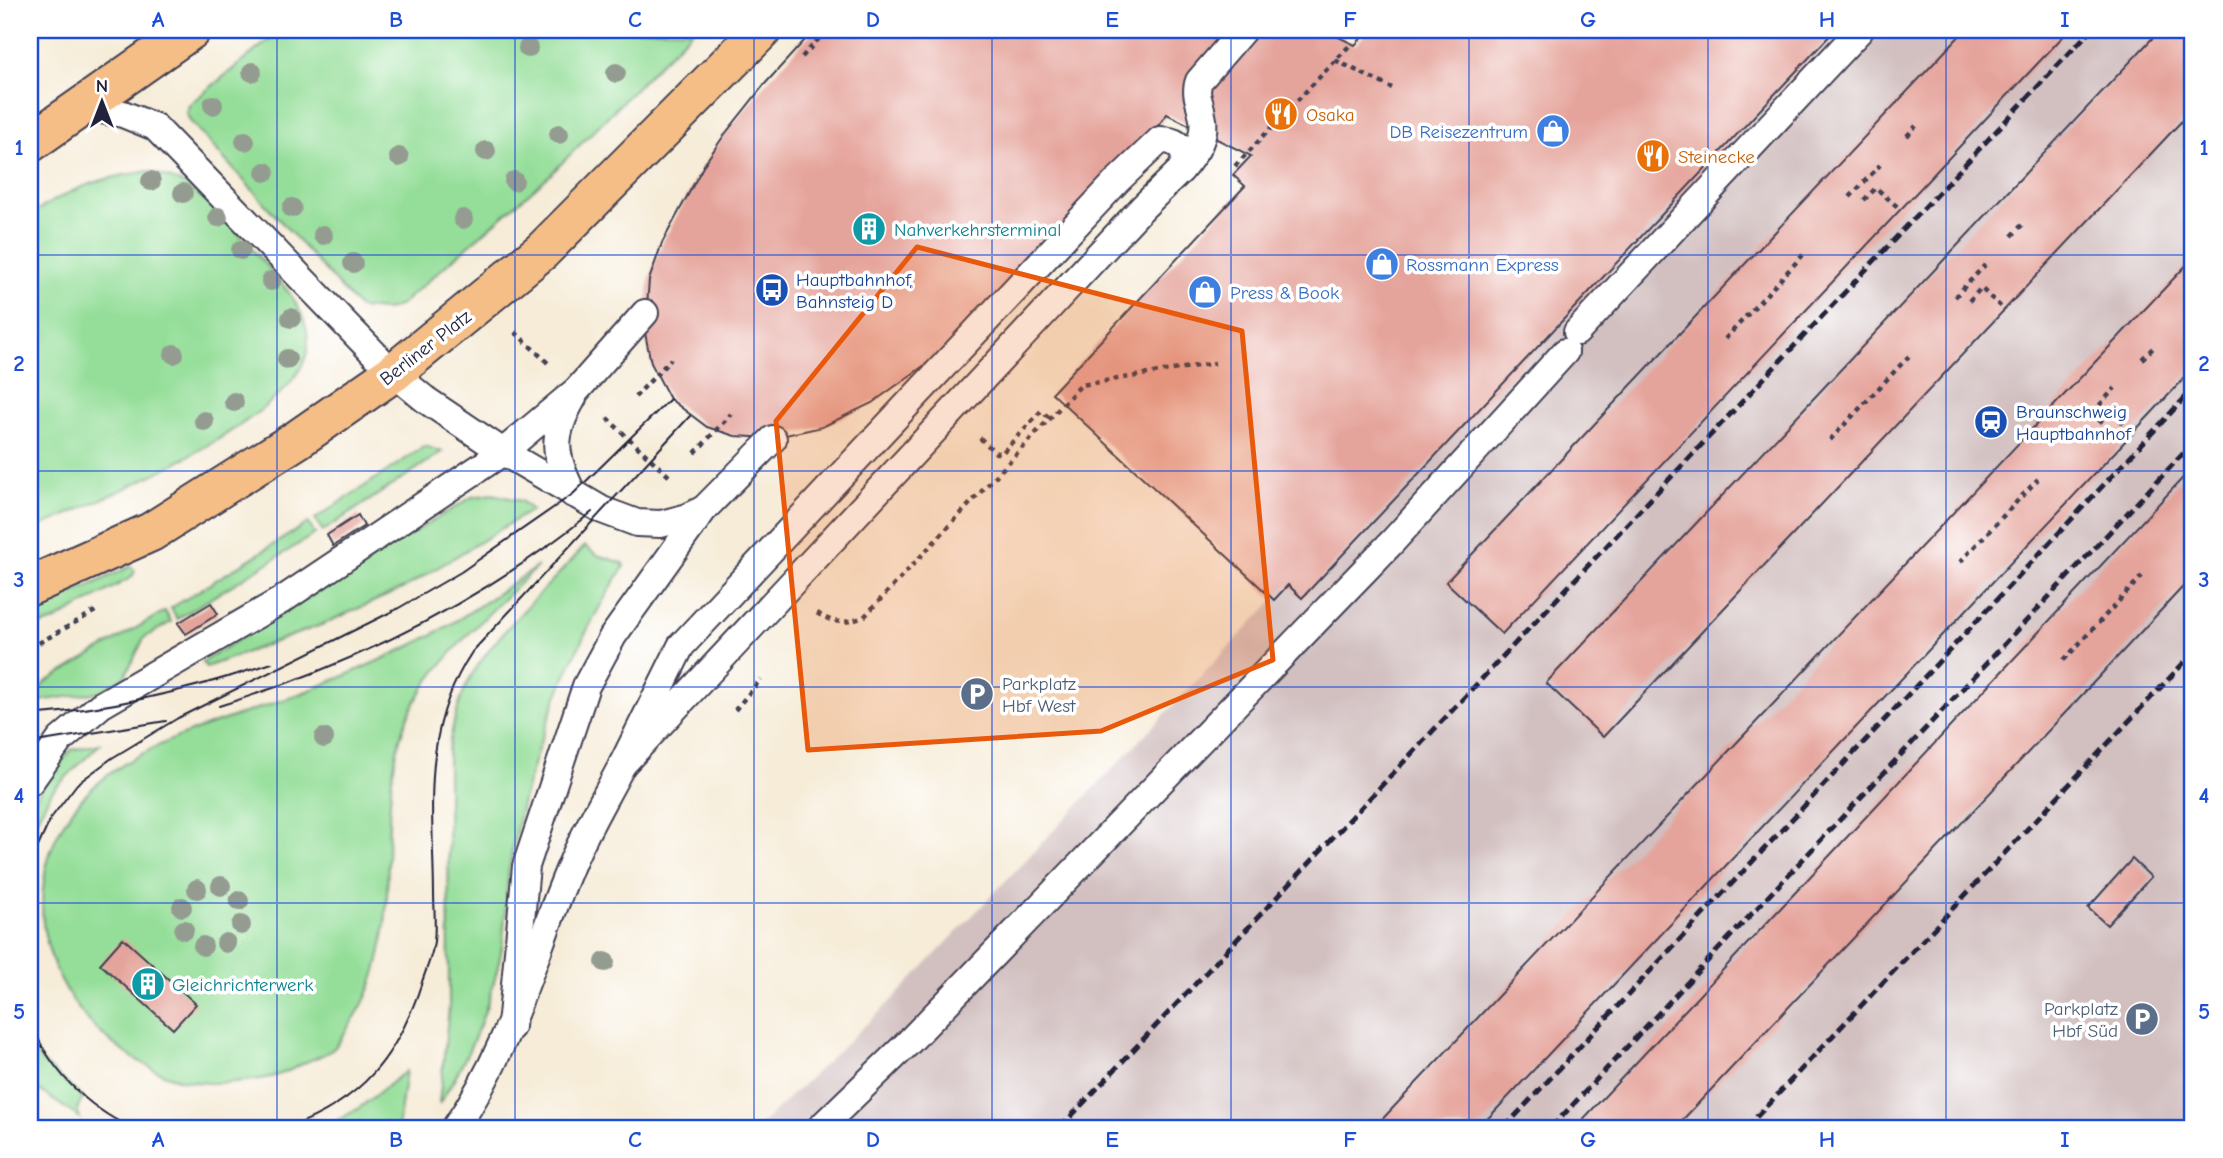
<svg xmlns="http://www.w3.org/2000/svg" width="2223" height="1158" font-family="'Comic Neue',sans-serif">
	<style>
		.industrial { fill: #d2bfc0 }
		.green { fill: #94de99; stroke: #5b806a; stroke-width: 2 }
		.building { fill: #e5a49b }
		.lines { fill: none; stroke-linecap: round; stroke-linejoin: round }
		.service-casing { stroke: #424053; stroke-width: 30 }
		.primary-casing { stroke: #424053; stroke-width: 42 }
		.path { stroke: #424053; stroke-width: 4.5; stroke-dasharray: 5 5; stroke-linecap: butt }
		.service { stroke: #fff; stroke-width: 26 }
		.primary { stroke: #f6be87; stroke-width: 38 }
		.tram { stroke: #22223b; stroke-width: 2 }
		.rail { stroke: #22223b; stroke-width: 5; stroke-dasharray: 10 5; stroke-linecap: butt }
		.tree { fill: #949c91 }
		.marked { fill: #e8590c; fill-opacity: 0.2; stroke: #e8590c; stroke-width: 5; stroke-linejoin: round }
		.grid { fill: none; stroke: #1d4ed8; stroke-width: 2; stroke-opacity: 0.55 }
		.labels { text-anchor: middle; stroke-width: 7; stroke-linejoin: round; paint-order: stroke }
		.food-label { font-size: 19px; fill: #c56008; stroke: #fff; text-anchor: start }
		.shop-label { font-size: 19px; fill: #366cbe; stroke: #fff; text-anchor: start }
		.culture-label { font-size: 19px; fill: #0d838f; stroke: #fff; text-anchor: start }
		.transit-label { font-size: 19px; fill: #164399; stroke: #fff; text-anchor: start }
		.street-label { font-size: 19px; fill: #22223b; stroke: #fff }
		.service-label { font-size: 19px; fill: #4e5e75; stroke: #fff; text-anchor: start }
		.neatline { fill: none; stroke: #1d4ed8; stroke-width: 2.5 }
		.grid-label { font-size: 23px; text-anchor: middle; font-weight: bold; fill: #1d4ed8 }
	</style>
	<rect width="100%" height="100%" fill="#fff"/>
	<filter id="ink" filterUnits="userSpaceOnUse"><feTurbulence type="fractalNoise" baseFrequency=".0143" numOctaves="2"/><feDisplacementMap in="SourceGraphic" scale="14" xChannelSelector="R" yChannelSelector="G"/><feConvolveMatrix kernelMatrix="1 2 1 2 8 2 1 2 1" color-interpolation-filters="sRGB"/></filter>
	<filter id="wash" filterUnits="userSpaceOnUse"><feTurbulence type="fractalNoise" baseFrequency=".00686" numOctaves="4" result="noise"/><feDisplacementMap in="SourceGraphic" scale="28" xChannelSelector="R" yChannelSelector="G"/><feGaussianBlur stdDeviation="1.57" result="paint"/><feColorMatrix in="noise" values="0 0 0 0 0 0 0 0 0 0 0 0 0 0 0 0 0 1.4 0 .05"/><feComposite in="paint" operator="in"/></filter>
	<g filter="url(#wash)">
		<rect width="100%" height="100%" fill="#f6ecd8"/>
		<polygon class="industrial" points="1835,30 2193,30 2193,1128 757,1128 890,1002 1288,585 1303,597"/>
		<g class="green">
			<polygon points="281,30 693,30 550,175 399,306 386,310 359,308 190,121 186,112 190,104"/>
			<path d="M 149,171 C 162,176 177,179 188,187 C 219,208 242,238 267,266 C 285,286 309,314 308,344 C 307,417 90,504 30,531 L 30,215 C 73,187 99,178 149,171 Z"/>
			<polygon points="425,446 442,452 323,531 315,519"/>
			<polygon points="493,494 521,501 532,510 404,588 321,625 206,667 202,662 472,497"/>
			<polygon points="308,523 315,534 177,619 171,608"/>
			<path d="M 585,546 L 597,555 L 623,563 L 624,567 C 567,653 525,767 509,868 C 505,896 506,925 501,953 C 490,1007 469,1058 439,1104 L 449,1007 L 448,750 C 453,724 459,696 473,673 C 503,626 548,587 585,546 Z"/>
			<polygon points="131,566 135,571 132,577 52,622 41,625 30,618 30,614"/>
			<path d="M 538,566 C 500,603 435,661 412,708 C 364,804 416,933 351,1023 C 345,1031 340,1043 333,1049 C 325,1055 313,1059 304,1063 C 289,1071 277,1077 260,1079 C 226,1084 191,1087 159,1072 C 101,1044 61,1002 46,939 C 40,916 42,890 46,868 C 70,758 195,731 286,699 C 328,684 370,665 410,646 C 455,625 496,594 538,566 Z"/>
			<polygon points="165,611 171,622 144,638 125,676 99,692 33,702 31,698 46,682"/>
			<polygon points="100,744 52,791 30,831 30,807 48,778 71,750"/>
			<polygon points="30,1044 42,1061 83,1098 77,1109 80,1118 30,1084"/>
			<polygon points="406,1071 398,1128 323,1128 358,1109"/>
		</g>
		<g id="blocks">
			<g class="building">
				<polygon points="814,30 1324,30 1355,45 1369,30 1835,30 1302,598 1288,585 1274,600 1052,393 1245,186 1233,175 1251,156 1167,114 1137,153 954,344 872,403 822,427 772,438 735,436 707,427 670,399 651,363 645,333 649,280 662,243 705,163 725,134 764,85"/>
				<polygon points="1965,30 2069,30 1502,634 1446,582"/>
				<polygon points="2160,30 2193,30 2193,109 1603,737 1546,683"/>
				<polygon points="2193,258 2193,369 1479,1128 1374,1128"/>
				<polygon points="2193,467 2193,576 2065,713 1675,1128 1575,1128"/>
				<polygon points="358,515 364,526 333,546 327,535"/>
				<polygon points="211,603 218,614 186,634 178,623"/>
				<polygon points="2132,859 2151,877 2107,925 2088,908"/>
				<polygon points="123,938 196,1004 173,1029 100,964"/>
			</g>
		</g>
	</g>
	<g filter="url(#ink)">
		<use href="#blocks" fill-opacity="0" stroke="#424053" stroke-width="2"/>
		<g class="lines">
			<g class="service-casing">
				<g id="service">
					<polyline points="85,107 123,114 155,127 393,373 426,400 503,452 602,510 637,523 661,524 688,517 704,509"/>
					<path d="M 1160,140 C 1175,140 1180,144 1186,158 L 1181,170 L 1143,207 L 622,765 L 681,646 L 1117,181 Z"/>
					<path d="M 1181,170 C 1195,153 1208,137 1202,114 C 1200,101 1194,94 1199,81 L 1243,30"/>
					<polyline points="1577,332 1860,30"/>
					<path d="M 573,398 C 551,436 553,455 573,494"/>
					<polyline points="30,782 60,740 101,705 282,600 503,452 577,390 645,313"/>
					<polyline points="511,1027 526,866 586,686 613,636 704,509 773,439"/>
					<path d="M 455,1128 C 511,1048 533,954 571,865 C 585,831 605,798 622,765"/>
					<polyline points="820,1128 907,1044 1393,541 1565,352"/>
				</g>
			</g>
			<g class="primary-casing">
				<g id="primary">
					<polyline points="30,143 191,30"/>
					<polyline points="30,586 151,532 298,439 393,373 542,251 762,30"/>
				</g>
			</g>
			<g class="path">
				<polyline points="802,57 827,30"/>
				<polyline points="1335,60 1392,88"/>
				<polyline points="1907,136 1916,126"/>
				<polyline points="1235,166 1352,43"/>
				<polyline points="1850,197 1880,165"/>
				<polyline points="1864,200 1876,188 1900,209"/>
				<polyline points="2012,236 2022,225"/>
				<polyline points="1955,297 1985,265"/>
				<polyline points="1969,301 1981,288 2005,311"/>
				<polyline points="515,332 549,364"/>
				<polyline points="1725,339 1803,255"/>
				<polyline points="2142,359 2153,348"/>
				<polyline points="635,397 671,359"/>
				<polyline points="607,418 672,479"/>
				<polyline points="2086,420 2115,388"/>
				<polyline points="2099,423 2110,411 2135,434"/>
				<polyline points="980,438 996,453 1002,453 1041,411 1050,418"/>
				<polyline points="1830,440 1909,356"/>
				<polyline points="695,453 731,414"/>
				<polyline points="2189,517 2193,513"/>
				<polyline points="1960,562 2038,479"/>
				<path d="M 817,613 C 834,624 845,624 864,617 L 1081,385 L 1215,363"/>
				<polyline points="30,648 99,609"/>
				<polyline points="2064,660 2142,576"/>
				<polyline points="735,710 761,679"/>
			</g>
			<use href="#service" class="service"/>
			<use href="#primary" class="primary"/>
			<g class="tram">
				<path d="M 219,706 C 356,664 481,602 592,512"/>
				<path d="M 30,715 C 111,709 195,689 272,663"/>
				<polyline points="30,743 166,721"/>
				<polyline points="30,879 36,851 51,818 77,784 112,758 178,718 397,609 461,572 573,494 670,399"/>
				<path d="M 30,1020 C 48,1068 86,1107 132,1128"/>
				<path d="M 288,1128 C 362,1101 398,1056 422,982 C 426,969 433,955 434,941 C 436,926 434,909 434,893 C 433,806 421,729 472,652 L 690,416"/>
			</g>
			<g class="rail">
				<polyline points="1060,1128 2091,30"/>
				<polyline points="1504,1128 2193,389"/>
				<polyline points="1551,1128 2193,443"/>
				<polyline points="1746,1128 2193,653"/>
			</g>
		</g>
		<g class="tree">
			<circle cx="528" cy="48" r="10"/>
			<circle cx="252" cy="72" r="10"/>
			<circle cx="616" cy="73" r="10"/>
			<circle cx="213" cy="105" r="10"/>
			<circle cx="559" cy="134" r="10"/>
			<circle cx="245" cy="141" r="10"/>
			<circle cx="486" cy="151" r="10"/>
			<circle cx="399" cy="157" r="10"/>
			<circle cx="265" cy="172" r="10"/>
			<circle cx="151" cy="181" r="10"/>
			<circle cx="514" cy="181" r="10"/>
			<circle cx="183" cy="193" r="10"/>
			<circle cx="292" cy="208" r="10"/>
			<circle cx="218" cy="217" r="10"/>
			<circle cx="463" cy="219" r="10"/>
			<circle cx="323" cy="235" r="10"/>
			<circle cx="241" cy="250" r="10"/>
			<circle cx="353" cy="263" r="10"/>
			<circle cx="271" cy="281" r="10"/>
			<circle cx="291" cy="318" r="10"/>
			<circle cx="174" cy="354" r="10"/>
			<circle cx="287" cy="359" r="10"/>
			<circle cx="234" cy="402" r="10"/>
			<circle cx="204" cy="421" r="10"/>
			<circle cx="324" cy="738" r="10"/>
			<circle cx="221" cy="886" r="10"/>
			<circle cx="197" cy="889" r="10"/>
			<circle cx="239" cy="901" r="10"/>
			<circle cx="182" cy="907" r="10"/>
			<circle cx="241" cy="925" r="10"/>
			<circle cx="184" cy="930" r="10"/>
			<circle cx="226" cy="943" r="10"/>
			<circle cx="203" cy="946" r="10"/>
			<circle cx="605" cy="962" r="10"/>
		</g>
	</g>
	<path class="marked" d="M 917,247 L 1242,331 L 1273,660 L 1101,731 L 808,750 L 776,421 Z"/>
	<path class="grid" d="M 277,30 L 277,1128M 515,30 L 515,1128M 754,30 L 754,1128M 992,30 L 992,1128M 1231,30 L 1231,1128M 1469,30 L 1469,1128M 1708,30 L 1708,1128M 1946,30 L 1946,1128M 30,255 L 2193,255M 30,471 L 2193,471M 30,687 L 2193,687M 30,903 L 2193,903"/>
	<defs>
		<g id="restaurant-disc" transform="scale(1.75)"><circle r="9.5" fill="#e8710a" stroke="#fff"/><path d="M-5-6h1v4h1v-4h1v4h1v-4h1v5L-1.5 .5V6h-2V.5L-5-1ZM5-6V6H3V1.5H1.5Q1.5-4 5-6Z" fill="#fff"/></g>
		<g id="shop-disc" transform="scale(1.75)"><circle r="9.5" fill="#3f7fe0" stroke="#fff"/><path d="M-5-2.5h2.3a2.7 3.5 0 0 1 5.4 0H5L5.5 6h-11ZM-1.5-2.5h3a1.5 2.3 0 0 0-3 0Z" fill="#fff"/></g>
		<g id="building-disc" transform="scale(1.75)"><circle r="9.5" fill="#0f9aa8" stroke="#fff"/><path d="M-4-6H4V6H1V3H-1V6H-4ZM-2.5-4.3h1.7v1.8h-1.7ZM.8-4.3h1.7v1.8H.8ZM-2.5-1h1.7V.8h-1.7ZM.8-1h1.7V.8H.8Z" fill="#fff"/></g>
		<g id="bus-disc" transform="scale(1.75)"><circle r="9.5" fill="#1a4fb4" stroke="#fff"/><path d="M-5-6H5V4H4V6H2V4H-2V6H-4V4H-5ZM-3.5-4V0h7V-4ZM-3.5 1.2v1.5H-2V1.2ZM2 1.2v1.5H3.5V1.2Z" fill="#fff"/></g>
		<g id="station-disc" transform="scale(1.75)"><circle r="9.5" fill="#1a4fb4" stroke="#fff"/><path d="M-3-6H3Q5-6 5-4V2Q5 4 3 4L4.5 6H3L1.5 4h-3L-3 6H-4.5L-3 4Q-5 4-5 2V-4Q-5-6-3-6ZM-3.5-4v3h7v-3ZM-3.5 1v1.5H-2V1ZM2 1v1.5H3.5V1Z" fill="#fff"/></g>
		<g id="parking-disc" transform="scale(1.75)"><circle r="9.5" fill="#5c6f8a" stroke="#fff"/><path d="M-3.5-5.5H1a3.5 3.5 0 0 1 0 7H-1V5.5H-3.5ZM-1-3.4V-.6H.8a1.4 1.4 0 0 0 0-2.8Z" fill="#fff"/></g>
	</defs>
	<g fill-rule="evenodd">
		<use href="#restaurant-disc" x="1281" y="114"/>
		<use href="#shop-disc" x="1553" y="131"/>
		<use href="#restaurant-disc" x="1653" y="156"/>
		<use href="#building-disc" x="869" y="229"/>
		<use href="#shop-disc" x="1382" y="264"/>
		<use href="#bus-disc" x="772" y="290"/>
		<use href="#shop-disc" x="1205" y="292"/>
		<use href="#station-disc" x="1991" y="422"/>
		<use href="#parking-disc" x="977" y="694"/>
		<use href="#building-disc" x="148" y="984"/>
		<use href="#parking-disc" x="2142" y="1019"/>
	</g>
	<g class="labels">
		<g class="food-label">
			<text x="1306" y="121">Osaka</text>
			<text x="1678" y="163">Steinecke</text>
		</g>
		<g class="shop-label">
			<text x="1528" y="138" text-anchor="end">DB Reisezentrum</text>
			<text x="1406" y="271">Rossmann Express</text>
			<text x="1230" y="299">Press &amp; Book</text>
		</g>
		<g class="culture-label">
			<text x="894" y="236">Nahverkehrsterminal</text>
			<text x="172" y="991">Gleichrichterwerk</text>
		</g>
		<g class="transit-label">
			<text x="796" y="286">Hauptbahnhof,<tspan x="796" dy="22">Bahnsteig D</tspan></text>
			<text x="2016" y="418">Braunschweig<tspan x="2016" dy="22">Hauptbahnhof</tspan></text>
		</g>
		<g class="street-label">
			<text transform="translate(425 347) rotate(-38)" y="7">Berliner Platz</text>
		</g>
		<g class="service-label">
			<text x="1002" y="690">Parkplatz<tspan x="1002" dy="22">Hbf West</tspan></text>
			<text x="2118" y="1015" text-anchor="end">Parkplatz<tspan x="2118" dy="22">Hbf Süd</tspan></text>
		</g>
	</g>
	<rect width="2223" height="1158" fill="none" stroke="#fff" stroke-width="77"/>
	<g transform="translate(102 102)" stroke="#ffffff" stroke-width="5" paint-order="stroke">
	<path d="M0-5L12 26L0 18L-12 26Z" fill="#22223b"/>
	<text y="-10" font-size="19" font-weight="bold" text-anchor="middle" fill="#22223b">N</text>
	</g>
	<rect x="38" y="38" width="2146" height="1082" class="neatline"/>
	<g class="grid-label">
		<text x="158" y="27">A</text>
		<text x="396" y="27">B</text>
		<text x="635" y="27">C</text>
		<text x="873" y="27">D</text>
		<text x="1112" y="27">E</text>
		<text x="1350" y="27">F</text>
		<text x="1588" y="27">G</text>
		<text x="1827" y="27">H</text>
		<text x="2065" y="27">I</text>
		<text x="19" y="155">1</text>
		<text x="2204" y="155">1</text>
		<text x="19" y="371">2</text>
		<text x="2204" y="371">2</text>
		<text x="19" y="587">3</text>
		<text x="2204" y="587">3</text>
		<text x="19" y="803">4</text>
		<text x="2204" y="803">4</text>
		<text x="19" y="1019">5</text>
		<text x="2204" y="1019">5</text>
		<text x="158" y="1147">A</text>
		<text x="396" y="1147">B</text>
		<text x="635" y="1147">C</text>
		<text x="873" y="1147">D</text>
		<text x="1112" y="1147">E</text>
		<text x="1350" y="1147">F</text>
		<text x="1588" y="1147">G</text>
		<text x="1827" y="1147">H</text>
		<text x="2065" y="1147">I</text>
	</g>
</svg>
